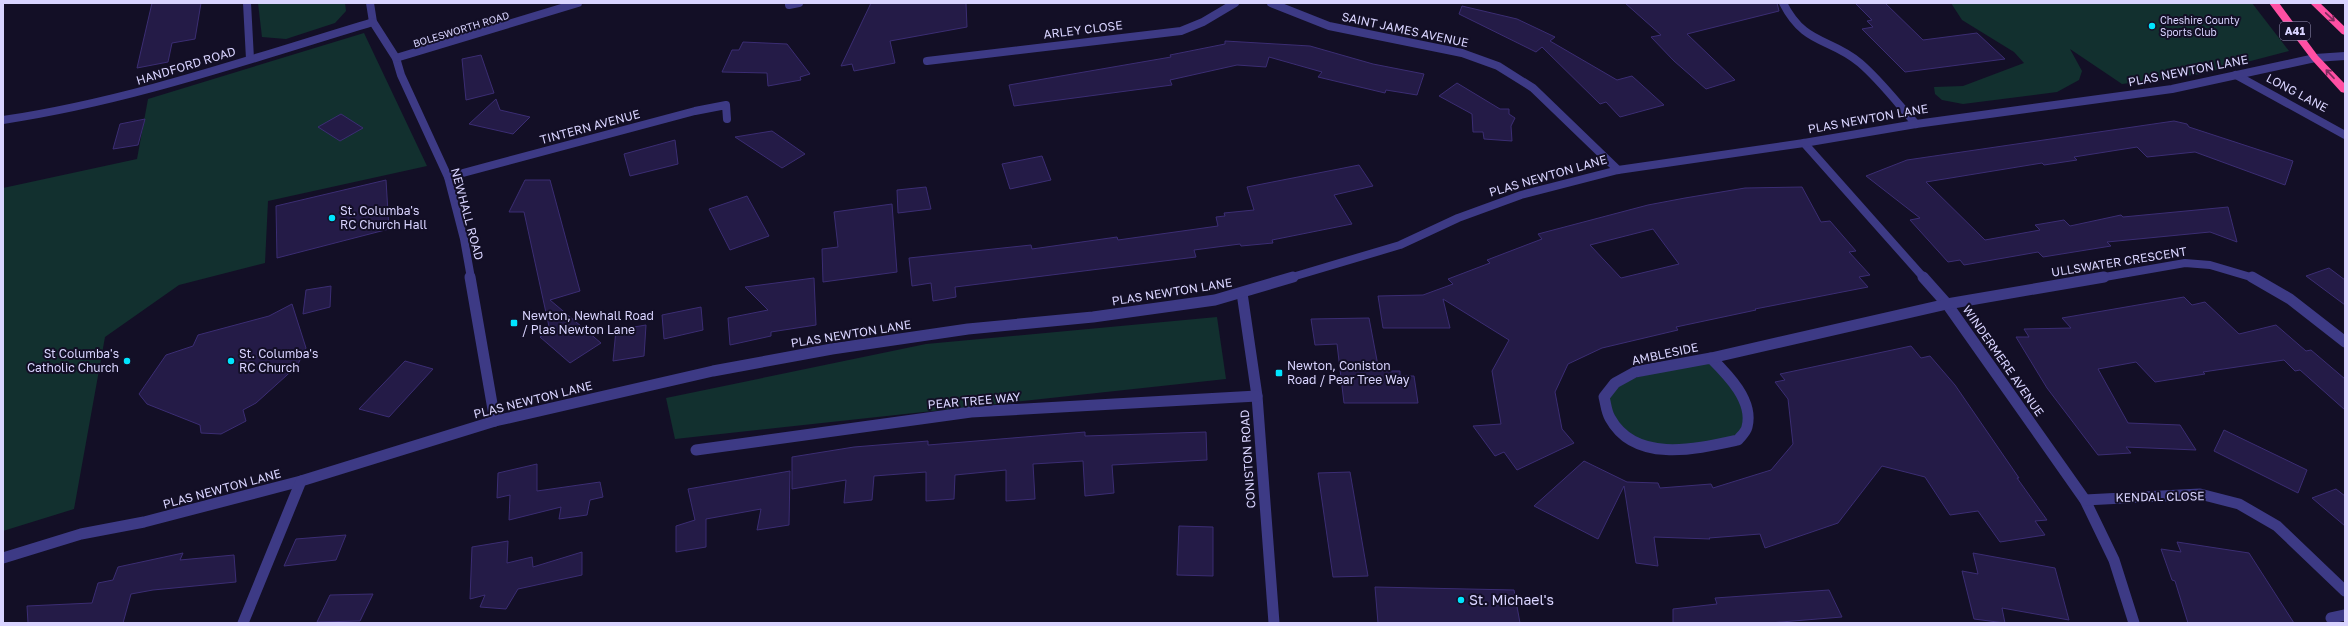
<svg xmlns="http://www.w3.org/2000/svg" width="2348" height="626" font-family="'Golos Text',sans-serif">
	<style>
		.green { fill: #12302f }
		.building { fill: #241b47; stroke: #3b2d73; fill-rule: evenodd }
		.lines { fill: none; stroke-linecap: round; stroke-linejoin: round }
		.minor-far1 { stroke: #3d3a85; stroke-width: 8 }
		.minor { stroke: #3d3a85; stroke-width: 11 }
		.highway { fill: #ff4fa3; fill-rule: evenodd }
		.oneway { stroke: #7d2c5e }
		.poi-dot { fill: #00e5ff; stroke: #130f26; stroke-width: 1.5 }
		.labels { text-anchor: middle; stroke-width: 4; stroke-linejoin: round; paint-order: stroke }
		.far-poi-label { font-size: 10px; fill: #d9d4ff; stroke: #130f26; text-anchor: start }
		.far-street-label { font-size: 10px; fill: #d9d4ff; stroke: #130f26 }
		.shield { fill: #130f26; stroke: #9e99be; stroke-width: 1 }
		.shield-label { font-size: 11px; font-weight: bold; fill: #d9d4ff }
		.street-label { font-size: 12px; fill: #d9d4ff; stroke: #130f26 }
		.poi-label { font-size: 12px; fill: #d9d4ff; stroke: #130f26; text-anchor: start }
		.near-poi-label { font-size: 14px; fill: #d9d4ff; stroke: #130f26; text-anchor: start }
	</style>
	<rect width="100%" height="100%" fill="#130f26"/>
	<g class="green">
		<polygon points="258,3 345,3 346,11 335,23 286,39 262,37"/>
		<polygon points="1951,3 2252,3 2289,51 2201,74 2122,84 2070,49 2082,71 2079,80 2057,92 1963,104 1942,100 1935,94 1934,87 1963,86 2024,63 2014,52 1962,20"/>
		<polygon points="364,33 427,166 268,201 265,263 179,285 105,337 74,509 3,531 3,188 137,159 148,99"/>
		<polygon points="1217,317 1226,379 675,439 666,398 926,344"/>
		<polygon points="1711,358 1727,373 1746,413 1738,440 1648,448 1622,434 1604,397 1615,383"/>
	</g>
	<g class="building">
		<polygon points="152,3 201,3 195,39 172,43 168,62 137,68"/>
		<polygon points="871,3 966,3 967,27 890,41 895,63 854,71 852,64 841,66"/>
		<polygon points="1625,3 1777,3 1779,11 1687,34 1735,80 1706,89 1674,61 1651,37 1661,35"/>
		<polygon points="1855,3 1885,3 1923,40 1977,33 2005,59 1905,72 1862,29 1873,27 1867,21 1872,20"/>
		<polygon points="1462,6 1517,19 1555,37 1550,41 1617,80 1632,76 1664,105 1620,117 1606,102 1600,104 1542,47 1536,52 1459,14"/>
		<polygon points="1225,41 1310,46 1373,64 1424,74 1417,95 1386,90 1385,93 1318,77 1322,72 1269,57 1266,67 1237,65 1170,80 1172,85 1014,106 1009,85 1171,57 1170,55 1225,44"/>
		<polygon points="743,42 787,44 810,74 800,77 801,80 768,86 767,73 722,72 732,50 739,50"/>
		<polygon points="481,55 494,93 466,100 462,59"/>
		<polygon points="1457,83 1500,109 1509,109 1509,114 1515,118 1511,126 1512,141 1484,139 1483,132 1473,132 1472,114 1439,96"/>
		<polygon points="496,99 500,110 530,117 513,134 469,124"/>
		<polygon points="341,114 363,128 340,141 318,127"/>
		<polygon points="145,119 138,145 113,149 120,124"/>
		<polygon points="2174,121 2187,124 2189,127 2293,161 2285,185 2195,152 2147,157 2137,147 2074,157 2077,160 2044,165 2042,163 1926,182 1985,240 2040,230 2035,225 2064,220 2070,226 2121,215 2123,217 2228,207 2237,242 2210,232 2107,242 2111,246 2043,257 2038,252 1964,265 1960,260 1948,262 1910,220 1920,218 1866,176 1907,160"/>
		<polygon points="772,131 805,154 782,168 735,137"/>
		<polygon points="675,140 678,164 630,176 624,154"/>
		<polygon points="1042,156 1051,180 1010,189 1002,164"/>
		<polygon points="1359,165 1373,186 1334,195 1352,224 1272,240 1273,243 1241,246 1240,244 1194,250 1196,257 955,287 956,297 933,301 931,283 912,286 909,258 1031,245 1032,249 1117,237 1118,240 1218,226 1216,217 1225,216 1224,213 1254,210 1247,187"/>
		<polygon points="386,180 389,229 277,258 276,206"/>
		<polygon points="525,180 550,180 580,291 550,300 601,343 570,363 540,337 550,331 524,212 509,212"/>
		<polygon points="926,187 931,209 898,213 897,190"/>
		<path d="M 1802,187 L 1821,222 L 1830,221 L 1856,251 L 1849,252 L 1870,275 L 1859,277 L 1868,287 L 1755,309 L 1756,310 L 1676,327 L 1678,330 L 1602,348 L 1568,364 L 1555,392 L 1562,429 L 1574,443 L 1517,470 L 1504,452 L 1495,456 L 1473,426 L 1501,424 L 1492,371 L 1509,340 L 1443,299 L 1450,328 L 1383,328 L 1378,296 L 1423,295 L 1453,284 L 1448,279 L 1490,263 L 1487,260 L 1542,239 L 1538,234 L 1648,205 L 1685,198 L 1745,188 ZM 1653,229 L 1679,264 L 1621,278 L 1590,245 Z"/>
		<polygon points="747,196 769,236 730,250 709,209"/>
		<polygon points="892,204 897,272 823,282 822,249 838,247 834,212"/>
		<polygon points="2329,268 2345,280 2345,305 2306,276"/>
		<polygon points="814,278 816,325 771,332 771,336 730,345 728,318 768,310 745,287"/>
		<polygon points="331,286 330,307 303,314 306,290"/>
		<polygon points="2184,297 2192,305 2205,302 2239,334 2276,325 2306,351 2311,350 2345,379 2345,410 2300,370 2295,371 2284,360 2203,372 2205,374 2155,382 2136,362 2098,369 2128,423 2180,425 2196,450 2126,447 2131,453 2098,455 2047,388 2016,337 2029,337 2024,329 2071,328 2062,318"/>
		<polygon points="292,304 306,348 297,366 256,403 243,410 246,421 221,434 201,433 200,425 147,404 139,394 166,355 193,346 198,335 269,316"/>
		<polygon points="701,307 703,330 664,339 662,315"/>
		<polygon points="1369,318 1379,371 1400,371 1400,376 1414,376 1418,403 1344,403 1337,344 1315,345 1311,319"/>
		<polygon points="646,325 644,356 613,361 616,330"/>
		<polygon points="1911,346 1921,358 1930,356 1955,385 2019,478 2017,478 2047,520 2035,521 2045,535 2000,542 1978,511 1950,515 1925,477 1882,466 1838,523 1765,548 1760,534 1709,538 1710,539 1654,537 1658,566 1636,563 1624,486 1598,539 1534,506 1584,461 1627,482 1658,483 1660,488 1711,484 1713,488 1771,470 1793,444 1788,399 1775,382 1785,380 1780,374"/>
		<polygon points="405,361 433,369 389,417 359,409"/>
		<polygon points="2224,430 2307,470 2298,493 2214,451"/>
		<polygon points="1085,432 1085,436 1206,432 1207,460 1112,465 1114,493 1085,496 1083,461 1033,464 1035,499 1006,501 1006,470 955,475 954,499 926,501 926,472 874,476 872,500 844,503 846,480 792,489 792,457 854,447 928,441 928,445"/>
		<polygon points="537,464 537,491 600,482 603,497 590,500 587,515 559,519 561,507 509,520 510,495 497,498 498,473"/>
		<polygon points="790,471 789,525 757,530 761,509 706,519 706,547 676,552 676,526 695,520 688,489"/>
		<polygon points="1350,472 1368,576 1333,577 1318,473"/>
		<polygon points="2336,489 2345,496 2345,526 2312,498"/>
		<polygon points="1179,526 1213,527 1213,576 1177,575"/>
		<polygon points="346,535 336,560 284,566 296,539"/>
		<polygon points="508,541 507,563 532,557 533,567 582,552 582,575 518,589 506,609 480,607 485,595 470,599 472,547"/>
		<polygon points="2177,542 2249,553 2294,623 2188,623 2175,581 2172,580 2161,549 2181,552"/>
		<polygon points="183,553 180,560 234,555 236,582 153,590 131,594 123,623 28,623 27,606 92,603 98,583 113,580 118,567"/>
		<polygon points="1973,553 2055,568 2069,620 2002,608 2005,623 1974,619 1962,571 1978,574"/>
		<polygon points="1375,587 1514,590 1520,623 1378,623"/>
		<polygon points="1829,590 1842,617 1769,623 1673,623 1673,609 1717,604 1715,598"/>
		<polygon points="373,594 360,621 317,622 330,595"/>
	</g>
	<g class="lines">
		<g class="minor-far1">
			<polyline points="247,3 250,59"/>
			<polyline points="370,3 373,22 396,58 401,75 448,177 464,239 471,278"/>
			<polyline points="1271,3 1329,26 1462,53 1498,66 1533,88 1618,170"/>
			<path d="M 1783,3 C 1805,46 1829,37 1860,63 C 1881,81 1898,104 1916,124"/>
			<polyline points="789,5 799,3"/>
			<polyline points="396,58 578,3"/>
			<polyline points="927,61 1181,31 1203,22 1235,3"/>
			<polyline points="2236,75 2345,135"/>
			<path d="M 3,120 C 130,101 250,59 373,22"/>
			<polyline points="1804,143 1924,278"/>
			<polyline points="448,177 695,111 726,105 727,119"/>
			<polyline points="1289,278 1400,245 1458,218 1521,195 1618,170 1804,143 1916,124 2172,89 2315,58 2345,56"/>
			<polyline points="2099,278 2185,263 2210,265 2254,278"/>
		</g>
		<g class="minor">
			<polyline points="470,277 495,421"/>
			<polyline points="1923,277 1947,304 2085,500 2114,560 2134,623"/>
			<polyline points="2252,277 2290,299 2345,342"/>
			<polyline points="1242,293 1257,396 1274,623"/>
			<path d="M 1711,358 C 1728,375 1754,401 1747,427 C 1746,432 1741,436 1738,440 C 1697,449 1635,464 1610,418 C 1606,411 1606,404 1604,397 L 1615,383 L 1635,372 Z"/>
			<polyline points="1711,358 1947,304 2104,277"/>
			<polyline points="696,450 971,412 1257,396"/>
			<polyline points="2085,500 2200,494 2239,504 2277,526 2345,591"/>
			<polyline points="3,558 81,534 144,522 301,481 495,421 713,371 832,349 968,329 1093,317 1215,300 1293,277"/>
			<polyline points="2331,618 2345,615"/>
			<polyline points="243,623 301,481"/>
		</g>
		<g class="highway">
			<polygon points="2269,3 2279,3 2318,56 2345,84 2345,93 2341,92 2312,60"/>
			<polygon points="2310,3 2320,3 2345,27 2345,35 2342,34"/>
		</g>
	</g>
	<defs><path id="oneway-shaft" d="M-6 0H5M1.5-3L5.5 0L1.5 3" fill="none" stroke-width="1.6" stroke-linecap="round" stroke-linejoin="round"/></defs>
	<g class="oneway">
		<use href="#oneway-shaft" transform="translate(2330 17) rotate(43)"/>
		<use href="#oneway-shaft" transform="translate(2330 74) rotate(-133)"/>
	</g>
	<g class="poi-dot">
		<circle cx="2152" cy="26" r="4"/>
		<circle cx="332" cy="218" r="4"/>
		<rect x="510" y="319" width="8" height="8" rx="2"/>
		<circle cx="127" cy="361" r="4"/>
		<circle cx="231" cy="361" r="4"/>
		<rect x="1275" y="369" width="8" height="8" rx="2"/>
		<circle cx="1461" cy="600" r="4"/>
	</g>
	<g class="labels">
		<g class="far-poi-label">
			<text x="2160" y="24">Cheshire County<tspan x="2160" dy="12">Sports Club</tspan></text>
		</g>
		<g class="far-street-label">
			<text transform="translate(461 29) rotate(-17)" y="4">BOLESWORTH ROAD</text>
		</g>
		<rect class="shield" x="2280" y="22" width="30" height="18" rx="3"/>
		<g class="shield-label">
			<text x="2295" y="35">A41</text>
		</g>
		<g class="street-label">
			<text transform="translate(1083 30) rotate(-7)" y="4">ARLEY CLOSE</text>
			<text transform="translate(1405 30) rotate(12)" y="4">SAINT JAMES AVENUE</text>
			<text transform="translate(186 66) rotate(-17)" y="4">HANDFORD ROAD</text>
			<text transform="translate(2188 71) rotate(-11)" y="4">PLAS NEWTON LANE</text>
			<text transform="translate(2297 93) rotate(28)" y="4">LONG LANE</text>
			<text transform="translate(1868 119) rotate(-10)" y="4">PLAS NEWTON LANE</text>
			<text transform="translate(590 127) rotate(-15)" y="4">TINTERN AVENUE</text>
			<text transform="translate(1548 176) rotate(-16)" y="4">PLAS NEWTON LANE</text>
			<text transform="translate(467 214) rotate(75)" y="4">NEWHALL ROAD</text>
			<text transform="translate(2119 262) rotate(-9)" y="4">ULLSWATER CRESCENT</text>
			<text transform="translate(1172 292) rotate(-9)" y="4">PLAS NEWTON LANE</text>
			<text transform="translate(851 334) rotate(-9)" y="4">PLAS NEWTON LANE</text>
			<text transform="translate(1665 354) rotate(-12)" y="4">AMBLESIDE</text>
			<text transform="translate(2003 361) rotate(55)" y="4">WINDERMERE AVENUE</text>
			<text transform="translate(533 400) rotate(-14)" y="4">PLAS NEWTON LANE</text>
			<text transform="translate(974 401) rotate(-5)" y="4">PEAR TREE WAY</text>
			<text transform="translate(1248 459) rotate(-94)" y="4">CONISTON ROAD</text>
			<text transform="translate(222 489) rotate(-15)" y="4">PLAS NEWTON LANE</text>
			<text transform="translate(2160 497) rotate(-1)" y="4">KENDAL CLOSE</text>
		</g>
		<g class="poi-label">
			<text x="340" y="215">St. Columba's<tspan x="340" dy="14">RC Church Hall</tspan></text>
			<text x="522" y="320">Newton, Newhall Road<tspan x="522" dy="14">/ Plas Newton Lane</tspan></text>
			<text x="119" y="358" text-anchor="end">St Columba's<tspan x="119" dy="14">Catholic Church</tspan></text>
			<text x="239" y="358">St. Columba's<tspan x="239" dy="14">RC Church</tspan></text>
			<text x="1287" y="370">Newton, Coniston<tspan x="1287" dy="14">Road / Pear Tree Way</tspan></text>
		</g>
		<g class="near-poi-label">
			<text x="1469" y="605">St. Michael's</text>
		</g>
	</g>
	<rect width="2348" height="626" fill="none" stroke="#d9d4ff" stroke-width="8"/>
</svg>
